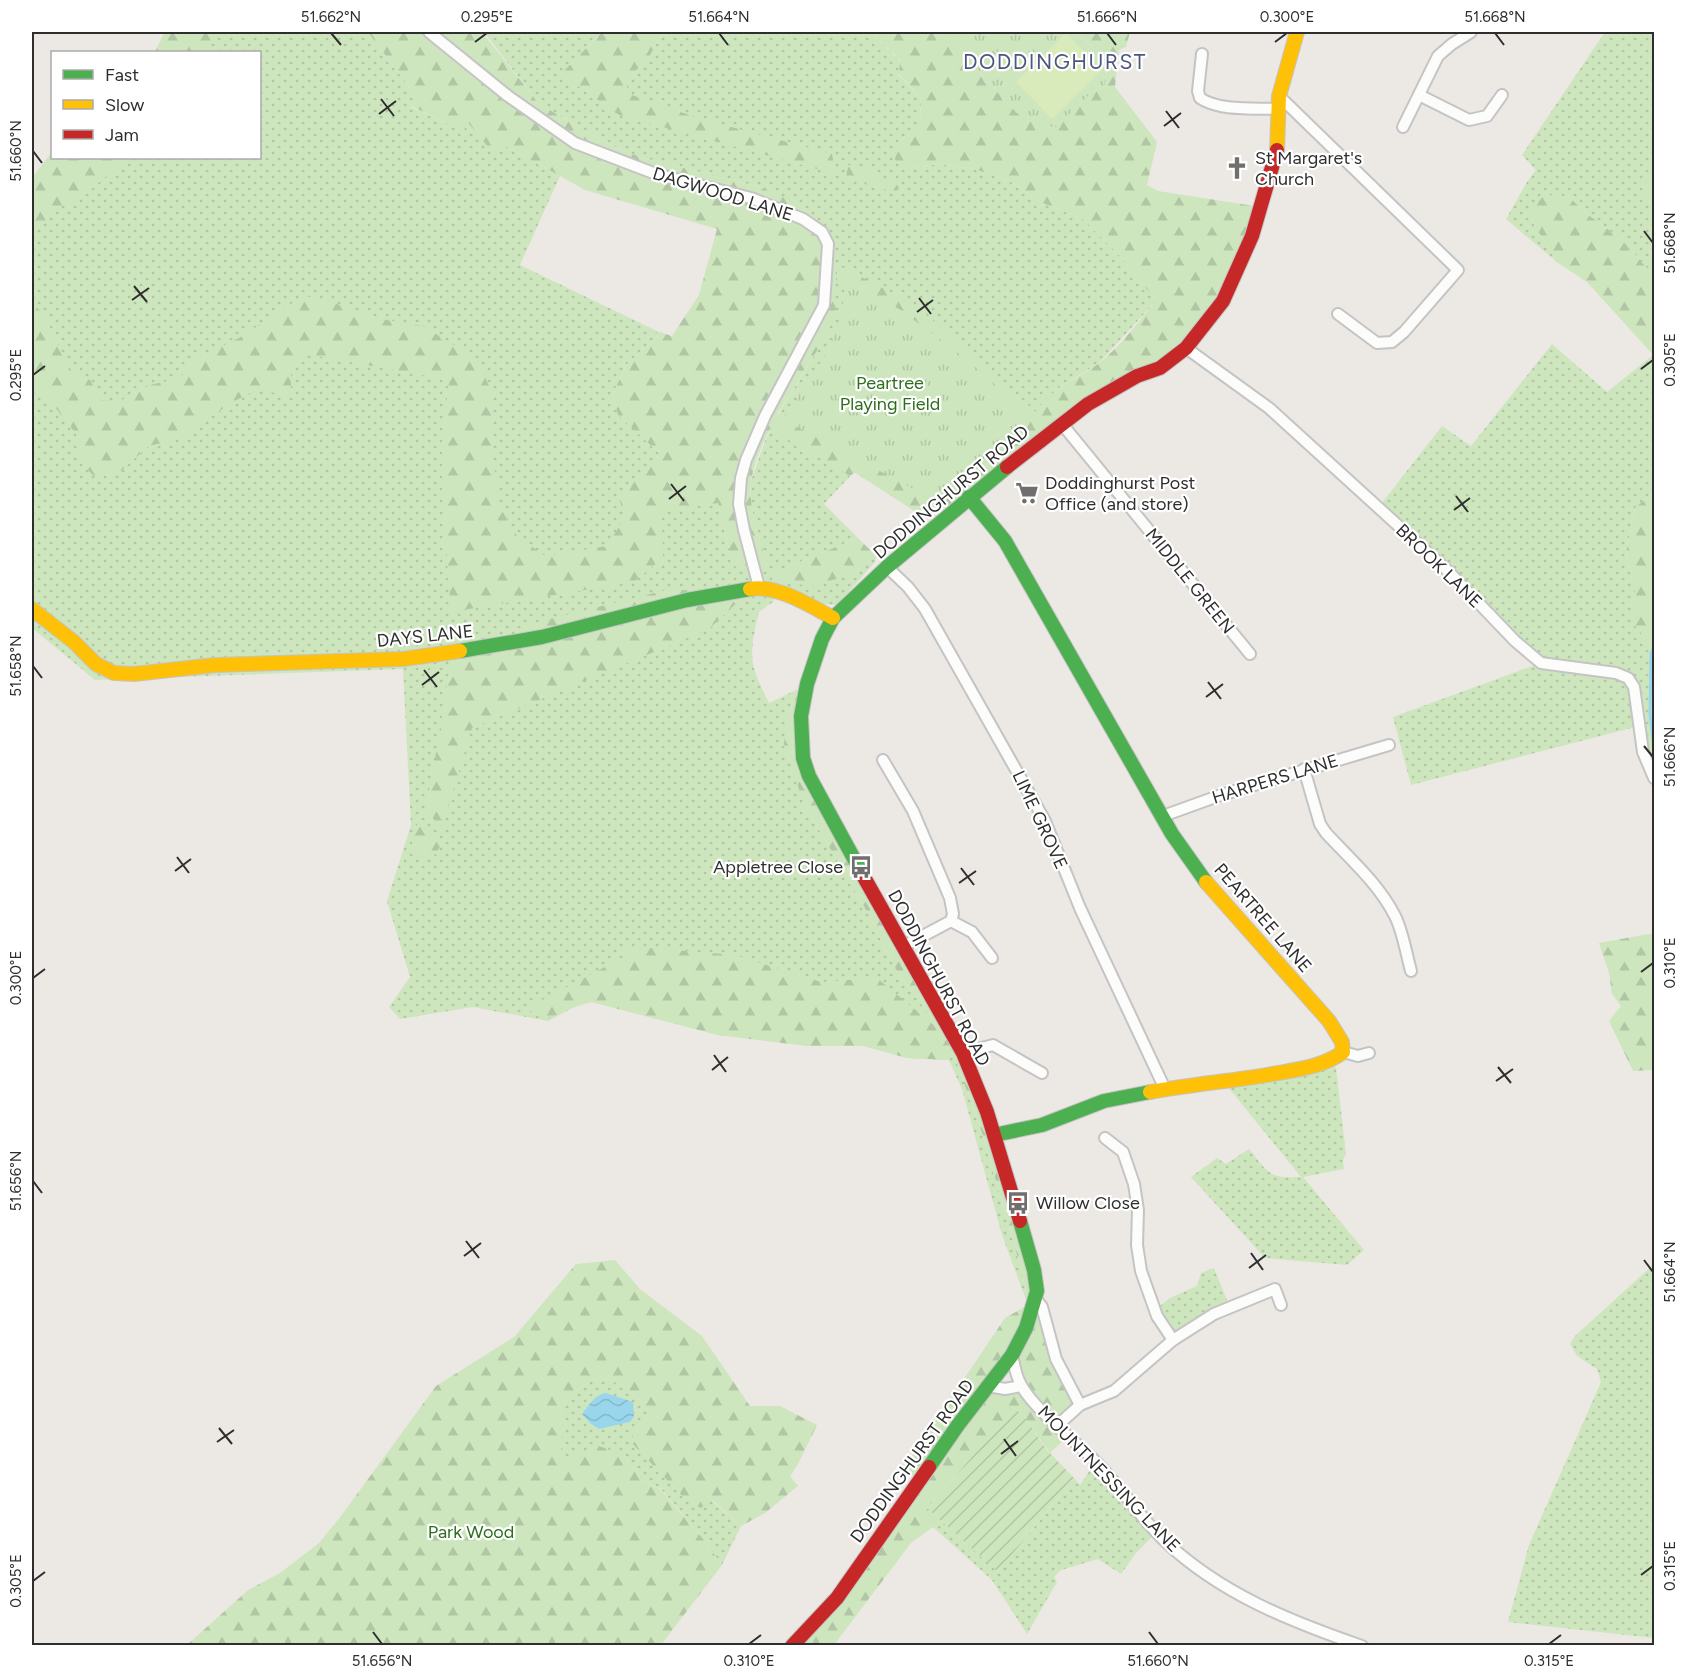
<svg xmlns="http://www.w3.org/2000/svg" width="1686" height="1677" font-family="Figtree,sans-serif">
	<style>
		.grass { fill: url(#grass-dots) }
		.forest { fill: url(#forest-firs); fill-rule: evenodd }
		.park { fill: url(#park-tufts) }
		.garden { fill: url(#garden-furrows) }
		.pitch { fill: #d9eabb }
		.water { fill: url(#water-waves) }
		.lines { fill: none; stroke-linecap: round; stroke-linejoin: round }
		.stream { stroke: #99d6ec; stroke-width: 3 }
		.street-casing { stroke: #c5c4c5; stroke-width: 14 }
		.fast-casing { stroke: #c5c4c5; stroke-width: 16 }
		.slow-casing { stroke: #c5c4c5; stroke-width: 16 }
		.jam-casing { stroke: #c5c4c5; stroke-width: 16 }
		.street { stroke: #fcfcfb; stroke-width: 10 }
		.fast { stroke: #4caf50; stroke-width: 14 }
		.slow { stroke: #ffc107; stroke-width: 14 }
		.jam { stroke: #c62828; stroke-width: 14 }
		.ticks { fill: none; stroke: #2e2e2e; stroke-width: 2 }
		.labels { text-anchor: middle; stroke-width: 4.5; stroke-linejoin: round; paint-order: stroke }
		.poi-label { font-size: 18px; fill: #2e2e2e; stroke: #fff; text-anchor: start }
		.street-label { font-size: 18px; fill: #2e2e2e; stroke: #fff }
		.park-label { font-size: 18px; fill: #2c6e1b; stroke: #fff }
		.quarter-label { font-size: 21px; letter-spacing: 1.5px; fill: #4d5680; stroke: #fff }
		.neatline { fill: none; stroke: #2e2e2e; stroke-width: 2 }
		.ticks-label { font-size: 15px; text-anchor: middle; fill: #2e2e2e }
	</style>
	<defs>
		<pattern id="grass-dots" width="8" height="8" patternUnits="userSpaceOnUse" patternTransform="scale(1.5)"><rect width="8" height="8" fill="#cee6be"/><path d="M2 2h.1M6 6h.1" fill="none" stroke="#b1c6a4" stroke-width="1.8" stroke-linecap="round"/></pattern>
		<pattern id="forest-firs" width="22" height="20" patternUnits="userSpaceOnUse" patternTransform="scale(1.5)"><rect width="22" height="20" fill="#cee6be"/><path d="M5 1l3.5 6h-7zM16 11l3.5 6h-7z" fill="#b1c6a4"/></pattern>
		<pattern id="park-tufts" width="24" height="20" patternUnits="userSpaceOnUse" patternTransform="scale(1.5)"><rect width="24" height="20" fill="#cee6be"/><path d="M3 7l-1-3M5 7V3M7 7l1-3M15 17l-1-3M17 17v-4M19 17l1-3" fill="none" stroke="#b1c6a4"/></pattern>
		<pattern id="garden-furrows" width="10" height="10" patternUnits="userSpaceOnUse" patternTransform="scale(1.5)"><rect width="10" height="10" fill="#cee6be"/><path d="M-1 1l2-2M0 10L10 0M9 11l2-2" fill="none" stroke="#b1c6a4"/></pattern>
		<pattern id="water-waves" width="16" height="10" patternUnits="userSpaceOnUse" patternTransform="scale(1.5)"><rect width="16" height="10" fill="#99d6ec"/><path d="M0 5q4-4 8 0t8 0" fill="none" stroke="#84b8cb"/></pattern>
	</defs>
	<rect width="100%" height="100%" fill="#ece8e4"/>
	<g class="grass">
		<path d="M 165,32 L 368,32 L 415,95 L 411,107 L 464,131 L 465,119 L 508,147 L 560,176 L 520,265 L 657,331 L 656,338 L 627,364 L 612,395 L 618,414 L 659,453 L 716,494 L 733,566 L 767,564 C 760,540 748,507 751,483 C 752,475 756,468 758,461 C 775,405 817,364 836,310 L 760,187 L 640,157 L 611,145 L 539,104 L 484,32 L 602,32 L 561,74 L 626,93 L 628,78 L 648,59 L 662,32 L 871,32 L 900,61 L 899,75 L 921,99 L 920,127 L 898,142 L 911,167 L 939,164 L 974,169 L 1008,180 L 1040,202 L 1083,219 L 1122,258 L 1156,301 L 1099,363 L 1060,387 L 1028,422 L 940,500 L 896,499 L 854,472 L 824,504 L 858,538 L 785,568 L 857,572 L 865,562 L 876,556 L 875,562 L 837,605 L 822,604 L 779,585 L 773,602 L 759,612 C 749,655 748,662 769,703 L 796,690 L 786,723 L 804,804 L 866,910 L 898,973 L 944,1034 L 954,1054 L 982,1133 L 1022,1272 L 1028,1305 L 1002,1235 L 962,1089 L 949,1060 L 907,1058 L 864,1046 L 815,1046 L 718,1035 L 592,1002 L 578,1005 L 548,1021 L 473,1007 L 400,1019 L 389,1007 L 410,977 L 387,901 L 411,825 L 403,669 L 95,680 L 32,628 L 32,178 L 52,152 L 52,158 L 260,158 L 260,52 L 155,52 Z"/>
		<polygon points="1605,32 1654,32 1654,156 1650,171 1651,211 1654,216 1654,276 1621,239 1587,214 1568,196 1526,212 1558,263 1506,219 1527,182 1536,170 1522,155"/>
		<polygon points="1552,344 1607,392 1653,355 1654,356 1654,491 1635,508 1626,553 1648,642 1654,641 1654,778 1639,726 1411,785 1393,717 1540,663 1378,508 1442,426 1471,446"/>
		<path d="M 1331,1061 L 1336,1068 L 1346,1154 L 1343,1160 L 1344,1169 L 1303,1177 L 1364,1250 L 1347,1265 L 1265,1258 L 1191,1177 L 1217,1158 L 1226,1164 L 1249,1149 C 1270,1174 1267,1178 1301,1177 L 1224,1082 Z"/>
		<polygon points="1654,1264 1654,1638 1508,1622 1529,1545 1601,1382 1597,1369 1577,1356 1570,1344 1575,1336"/>
		<polygon points="1214,1268 1230,1308 1173,1340 1155,1310 1170,1298 1197,1286 1201,1273"/>
		<polygon points="601,1377 625,1386 640,1401 648,1413 631,1441 686,1500 711,1500 741,1526 722,1565 703,1539 661,1489 641,1480 624,1455 560,1460 563,1403 580,1387"/>
		<polygon points="1096,1461 1157,1532 1136,1553 1121,1574 1098,1559 1061,1570 1054,1577 1057,1582 1027,1634 992,1580 933,1527 946,1525 998,1572 1074,1478 1080,1485"/>
	</g>
	<g class="forest">
		<polygon points="165,32 212,32 211,45 206,52 155,52"/>
		<path d="M 368,32 L 482,32 L 539,104 L 611,145 L 640,157 L 760,187 L 809,209 L 823,244 L 836,310 L 828,333 L 777,415 L 940,500 L 1027,422 L 899,309 L 836,280 L 838,265 L 912,303 L 975,356 L 1036,412 C 1049,389 1077,379 1098,364 C 1120,347 1138,322 1156,301 L 1122,258 L 1083,219 L 1040,202 L 1008,180 L 974,169 L 939,164 L 911,167 L 895,160 L 898,142 L 920,127 L 921,99 L 899,74 L 900,60 L 871,32 L 953,32 L 959,45 L 979,72 L 1017,113 L 1055,127 L 1091,93 L 1105,86 C 1109,55 1096,51 1075,32 L 1130,32 L 1126,47 L 1119,50 L 1115,87 L 1157,142 L 1147,185 L 1158,191 L 1261,207 L 1223,301 L 1186,348 L 1137,376 L 950,506 L 940,500 L 925,518 L 855,472 L 850,476 L 770,429 C 762,445 753,465 751,483 C 748,511 763,545 769,572 L 785,568 L 858,538 L 876,556 L 865,562 L 857,572 L 814,586 L 774,582 L 769,572 L 733,566 L 718,503 L 662,512 L 663,558 L 634,582 L 451,612 L 442,498 L 442,443 L 449,380 L 306,354 L 294,361 L 291,376 L 291,397 L 278,395 L 261,387 L 231,403 L 179,439 L 149,446 L 121,471 L 94,476 L 82,464 L 76,434 L 52,403 L 32,382 L 32,302 L 45,316 L 69,369 L 90,380 L 101,400 L 118,402 L 150,385 L 180,378 L 193,360 L 239,338 L 303,296 L 325,299 L 349,309 L 387,320 L 423,326 L 462,350 L 481,368 L 492,393 L 492,447 L 499,503 L 517,536 L 545,556 L 607,546 L 624,519 L 619,495 L 659,453 L 618,415 L 612,395 L 627,364 L 656,338 L 657,331 L 672,336 L 699,295 L 717,229 L 585,190 L 508,147 L 493,153 L 466,120 L 464,132 L 411,106 L 415,95 Z"/>
		<polygon points="602,32 662,32 648,59 628,78 626,93 698,118 832,154 835,174 619,115 561,74"/>
		<polygon points="52,152 52,158 128,158 83,196 60,207 32,232 32,178"/>
		<polygon points="1654,156 1654,216 1651,211 1644,190"/>
		<polygon points="848,165 872,167 874,177 893,182 899,187 895,192 846,179"/>
		<polygon points="1545,195 1568,196 1587,214 1621,239 1654,276 1654,356 1587,282 1558,263 1526,212"/>
		<polygon points="1654,491 1654,641 1648,642 1628,617 1636,597 1626,553 1635,508"/>
		<polygon points="670,589 745,595 709,629 472,728 442,827 425,811 438,743 451,656 490,649 534,623"/>
		<path d="M 796,690 L 805,694 L 803,758 L 963,1053 L 1056,1359 L 1080,1405 L 1058,1425 L 1069,1435 L 1050,1453 L 1025,1418 L 1015,1408 L 927,1508 L 946,1525 L 933,1527 L 911,1543 L 834,1645 L 792,1645 L 837,1598 L 916,1479 L 904,1468 L 1005,1318 L 1028,1305 L 1022,1272 L 982,1133 L 954,1055 L 949,1060 L 907,1058 L 864,1046 L 807,1046 L 718,1035 L 592,1002 C 577,1005 563,1013 548,1018 L 525,1009 L 622,958 L 626,946 L 735,955 L 821,982 L 877,978 L 942,1032 L 898,973 L 866,910 L 804,804 L 784,744 L 786,723 ZM 1013,1356 L 1014,1388 L 988,1386 Z"/>
		<polygon points="419,820 436,837 440,847 431,860 415,852 411,839"/>
		<polygon points="1654,933 1654,1070 1633,1071 1609,1021 1621,1006 1612,994 1609,973 1599,943"/>
		<polygon points="615,1260 640,1289 702,1336 750,1406 780,1406 817,1425 798,1464 790,1476 798,1486 765,1513 741,1526 712,1500 701,1508 686,1500 630,1441 648,1413 640,1401 625,1386 601,1377 580,1387 563,1403 561,1460 599,1446 624,1455 641,1480 660,1489 703,1539 722,1565 661,1645 187,1645 248,1590 280,1573 319,1543 341,1516 436,1386 514,1337 576,1264"/>
	</g>
	<g class="park">
		<path d="M 953,32 L 1075,32 C 1096,52 1109,54 1105,86 L 1091,93 L 1056,127 L 1046,126 L 1017,113 L 979,72 L 959,45 Z"/>
		<polygon points="845,284 899,309 944,342 991,380 1028,422 940,500 936,501 782,419 825,356 841,321"/>
	</g>
	<polygon class="garden" points="1015,1408 1025,1418 1047,1450 1074,1478 998,1572 927,1508"/>
	<polygon class="pitch" points="1066,33 1102,70 1052,119 1016,82"/>
	<path class="water" d="M 606,1393 L 633,1402 L 634,1416 L 630,1422 L 599,1429 L 590,1423 L 582,1414 C 589,1405 594,1395 606,1393 Z"/>
	<g class="lines">
		<polyline class="stream" points="1654,646 1651,654 1650,715 1654,747"/>
		<g class="street-casing">
			<g id="street">
				<polyline points="429,32 508,96 575,143 656,174 751,198 803,219 822,232 828,244 824,305 765,416 746,460 741,478 739,504 744,530 759,587"/>
				<path d="M 1202,54 L 1198,91 L 1200,98 C 1218,111 1255,108 1278,109"/>
				<polyline points="1419,95 1469,120 1487,116 1502,95"/>
				<polyline points="1279,96 1458,270 1404,332 1392,342 1377,343 1338,314"/>
				<polyline points="1403,127 1438,56 1452,44 1471,32"/>
				<polyline points="1186,348 1269,408 1448,571 1515,641 1541,663 1616,673 1628,678 1634,687 1643,752 1654,778"/>
				<polyline points="1062,424 1250,654"/>
				<polyline points="887,567 908,587 925,609 1045,821 1080,908 1165,1089"/>
				<polyline points="883,760 913,811 950,898 953,914 951,921 902,947"/>
				<path d="M 1304,769 L 1320,824 L 1326,833 C 1351,860 1378,883 1395,916 C 1403,932 1406,953 1411,971"/>
				<polyline points="1163,816 1221,795 1389,745"/>
				<polyline points="951,921 972,932 992,958"/>
				<polyline points="1343,1052 1358,1056 1369,1053"/>
				<polyline points="963,1053 993,1045 1042,1073"/>
				<polyline points="1105,1138 1123,1152 1134,1184 1138,1210 1137,1245 1141,1271 1157,1316 1173,1340"/>
				<polyline points="1036,1299 1042,1307 1056,1359 1080,1405"/>
				<path d="M 1012,1355 C 1014,1365 1016,1376 1021,1385 C 1034,1409 1074,1440 1094,1460 C 1120,1485 1140,1518 1166,1542 C 1221,1594 1292,1622 1362,1646"/>
				<polyline points="988,1386 1005,1389 1021,1386"/>
				<polyline points="1058,1425 1080,1405 1114,1391 1173,1340 1214,1314 1275,1289 1281,1305"/>
			</g>
		</g>
		<g class="fast-casing">
			<g id="fast">
				<polyline points="969,497 1005,541 1172,834 1206,882"/>
				<polyline points="460,651 542,637 687,600 750,589"/>
				<polyline points="865,879 809,776 803,758 801,716 807,684 822,639 833,618 887,567 1007,467"/>
				<polyline points="994,1135 1042,1125 1104,1101 1150,1092"/>
				<polyline points="929,1467 958,1425 1012,1355 1026,1328 1037,1291 1034,1270 1020,1221"/>
			</g>
		</g>
		<g class="slow-casing">
			<g id="slow">
				<polyline points="1277,150 1279,96 1297,32"/>
				<path d="M 750,589 C 776,584 811,606 833,618"/>
				<polyline points="32,609 74,642 96,664 114,673 134,674 215,665 403,659 460,651"/>
				<path d="M 1150,1092 C 1192,1084 1235,1081 1278,1073 C 1301,1069 1324,1066 1343,1052 L 1342,1042 L 1329,1021 L 1206,882"/>
			</g>
		</g>
		<g class="jam-casing">
			<g id="jam">
				<polyline points="1007,467 1088,404 1137,376 1160,368 1186,348 1223,301 1252,236 1277,150"/>
				<polyline points="865,879 963,1053 987,1112 1020,1221"/>
				<polyline points="792,1646 837,1598 929,1467"/>
			</g>
		</g>
		<use href="#street" class="street"/>
		<use href="#fast" class="fast"/>
		<use href="#slow" class="slow"/>
		<use href="#jam" class="jam"/>
	</g>
	<path class="ticks" d="M 331,33 L 341,45M 719,33 L 728,45M 1107,33 L 1116,45M 1495,33 L 1504,45M 475,42 L 487,33M 1275,42 L 1287,33M 381,99 L 394,116M 1166,111 L 1179,128M 379,114 L 396,101M 1164,126 L 1181,113M 33,151 L 42,163M 1644,231 L 1653,243M 134,286 L 147,302M 919,298 L 931,314M 132,300 L 149,288M 917,312 L 933,300M 1641,369 L 1653,360M 33,375 L 45,366M 671,484 L 684,501M 1456,496 L 1468,512M 669,499 L 686,486M 1454,510 L 1470,498M 33,666 L 42,678M 424,670 L 437,687M 1208,682 L 1221,699M 422,685 L 439,672M 1206,697 L 1223,684M 1644,746 L 1653,757M 177,857 L 189,873M 961,868 L 974,885M 175,871 L 191,859M 959,883 L 976,871M 1641,972 L 1653,963M 33,978 L 45,969M 714,1055 L 726,1072M 1498,1067 L 1511,1083M 712,1070 L 728,1057M 1496,1081 L 1513,1069M 33,1181 L 42,1193M 466,1241 L 479,1258M 1251,1253 L 1263,1270M 464,1256 L 481,1243M 1644,1260 L 1653,1272M 1249,1268 L 1266,1255M 219,1428 L 232,1444M 1004,1439 L 1016,1456M 217,1442 L 234,1430M 1001,1454 L 1018,1441M 1641,1575 L 1653,1566M 33,1581 L 45,1572M 373,1632 L 382,1644M 1149,1632 L 1158,1644M 749,1644 L 761,1635M 1549,1644 L 1561,1635"/>
	<defs>
		<g id="church-bare" transform="scale(1.8)"><path d="M-1.2-6h2.4v3.5h3.3v2.4h-3.3V6h-2.4V-.1h-3.3v-2.4h3.3Z" fill="#706f6e" stroke="#fff" stroke-width="2.5" paint-order="stroke"/></g>
		<g id="supermarket-bare" transform="scale(1.8)"><path d="M-6-5.5h2.5l.6 2H6L4.5 2H-2.5L-4.4-4H-6ZM-1.5 3.2a1.3 1.3 0 1 0 .1 0ZM3 3.2a1.3 1.3 0 1 0 .1 0Z" fill="#706f6e" stroke="#fff" stroke-width="2.5" paint-order="stroke"/></g>
		<g id="bus-bare" transform="scale(1.8)"><path d="M-5-6H5V4H4V6H2V4H-2V6H-4V4H-5ZM-3.5-4V0h7V-4ZM-3.5 1.2v1.5H-2V1.2ZM2 1.2v1.5H3.5V1.2Z" fill="#706f6e" stroke="#fff" stroke-width="2.5" paint-order="stroke"/></g>
	</defs>
	<g fill-rule="evenodd">
		<use href="#church-bare" x="1237" y="168"/>
		<use href="#supermarket-bare" x="1027" y="493"/>
		<use href="#bus-bare" x="861" y="867"/>
		<use href="#bus-bare" x="1018" y="1203"/>
	</g>
	<g class="labels">
		<g class="poi-label">
			<text x="1255" y="164">St Margaret's<tspan x="1255" dy="21">Church</tspan></text>
			<text x="1045" y="489">Doddinghurst Post<tspan x="1045" dy="21">Office (and store)</tspan></text>
			<text x="843" y="873" text-anchor="end">Appletree Close</text>
			<text x="1036" y="1209">Willow Close</text>
		</g>
		<g class="street-label">
			<text transform="translate(723 194) rotate(17)" y="6">DAGWOOD LANE</text>
			<text transform="translate(951 492) rotate(-40)" y="6">DODDINGHURST ROAD</text>
			<text transform="translate(1439 566) rotate(44)" y="6">BROOK LANE</text>
			<text transform="translate(1190 581) rotate(51)" y="6">MIDDLE GREEN</text>
			<text transform="translate(425 636) rotate(-6)" y="6">DAYS LANE</text>
			<text transform="translate(1275 779) rotate(-17)" y="6">HARPERS LANE</text>
			<text transform="translate(1040 820) rotate(65)" y="6">LIME GROVE</text>
			<text transform="translate(1263 918) rotate(49)" y="6">PEARTREE LANE</text>
			<text transform="translate(939 978) rotate(62)" y="6">DODDINGHURST ROAD</text>
			<text transform="translate(912 1461) rotate(-54)" y="6">DODDINGHURST ROAD</text>
			<text transform="translate(1109 1479) rotate(46)" y="6">MOUNTNESSING LANE</text>
		</g>
		<g class="park-label">
			<text x="890" y="389">Peartree<tspan x="890" dy="21">Playing Field</tspan></text>
			<text x="471" y="1538">Park Wood</text>
		</g>
		<g class="quarter-label">
			<text x="1055" y="69">DODDINGHURST</text>
		</g>
	</g>
	<rect width="1686" height="1677" fill="none" stroke="#ffffff" stroke-width="66"/>
	<rect x="51" y="51" width="210" height="108" fill="#ffffff" stroke="#ababab" stroke-width="1.5"/>
	<rect x="63" y="70" width="30" height="9" fill="#4caf50" stroke="#ababab" stroke-width="1.5"/>
	<text x="105" y="81" font-size="18" fill="#2e2e2e">Fast</text>
	<rect x="63" y="100" width="30" height="9" fill="#ffc107" stroke="#ababab" stroke-width="1.5"/>
	<text x="105" y="111" font-size="18" fill="#2e2e2e">Slow</text>
	<rect x="63" y="130" width="30" height="9" fill="#c62828" stroke="#ababab" stroke-width="1.5"/>
	<text x="105" y="141" font-size="18" fill="#2e2e2e">Jam</text>
	<rect x="33" y="33" width="1620" height="1611" class="neatline"/>
	<g class="ticks-label">
		<text x="331" y="22">51.662°N</text>
		<text x="487" y="22">0.295°E</text>
		<text x="719" y="22">51.664°N</text>
		<text x="1107" y="22">51.666°N</text>
		<text x="1287" y="22">0.300°E</text>
		<text x="1495" y="22">51.668°N</text>
		<text transform="translate(16 151) rotate(-90)" y="5">51.660°N</text>
		<text transform="translate(1670 243) rotate(-90)" y="5">51.668°N</text>
		<text transform="translate(1670 360) rotate(-90)" y="5">0.305°E</text>
		<text transform="translate(16 375) rotate(-90)" y="5">0.295°E</text>
		<text transform="translate(16 666) rotate(-90)" y="5">51.658°N</text>
		<text transform="translate(1670 757) rotate(-90)" y="5">51.666°N</text>
		<text transform="translate(1670 963) rotate(-90)" y="5">0.310°E</text>
		<text transform="translate(16 978) rotate(-90)" y="5">0.300°E</text>
		<text transform="translate(16 1181) rotate(-90)" y="5">51.656°N</text>
		<text transform="translate(1670 1272) rotate(-90)" y="5">51.664°N</text>
		<text transform="translate(1670 1566) rotate(-90)" y="5">0.315°E</text>
		<text transform="translate(16 1581) rotate(-90)" y="5">0.305°E</text>
		<text x="382" y="1666">51.656°N</text>
		<text x="749" y="1666">0.310°E</text>
		<text x="1158" y="1666">51.660°N</text>
		<text x="1549" y="1666">0.315°E</text>
	</g>
</svg>
